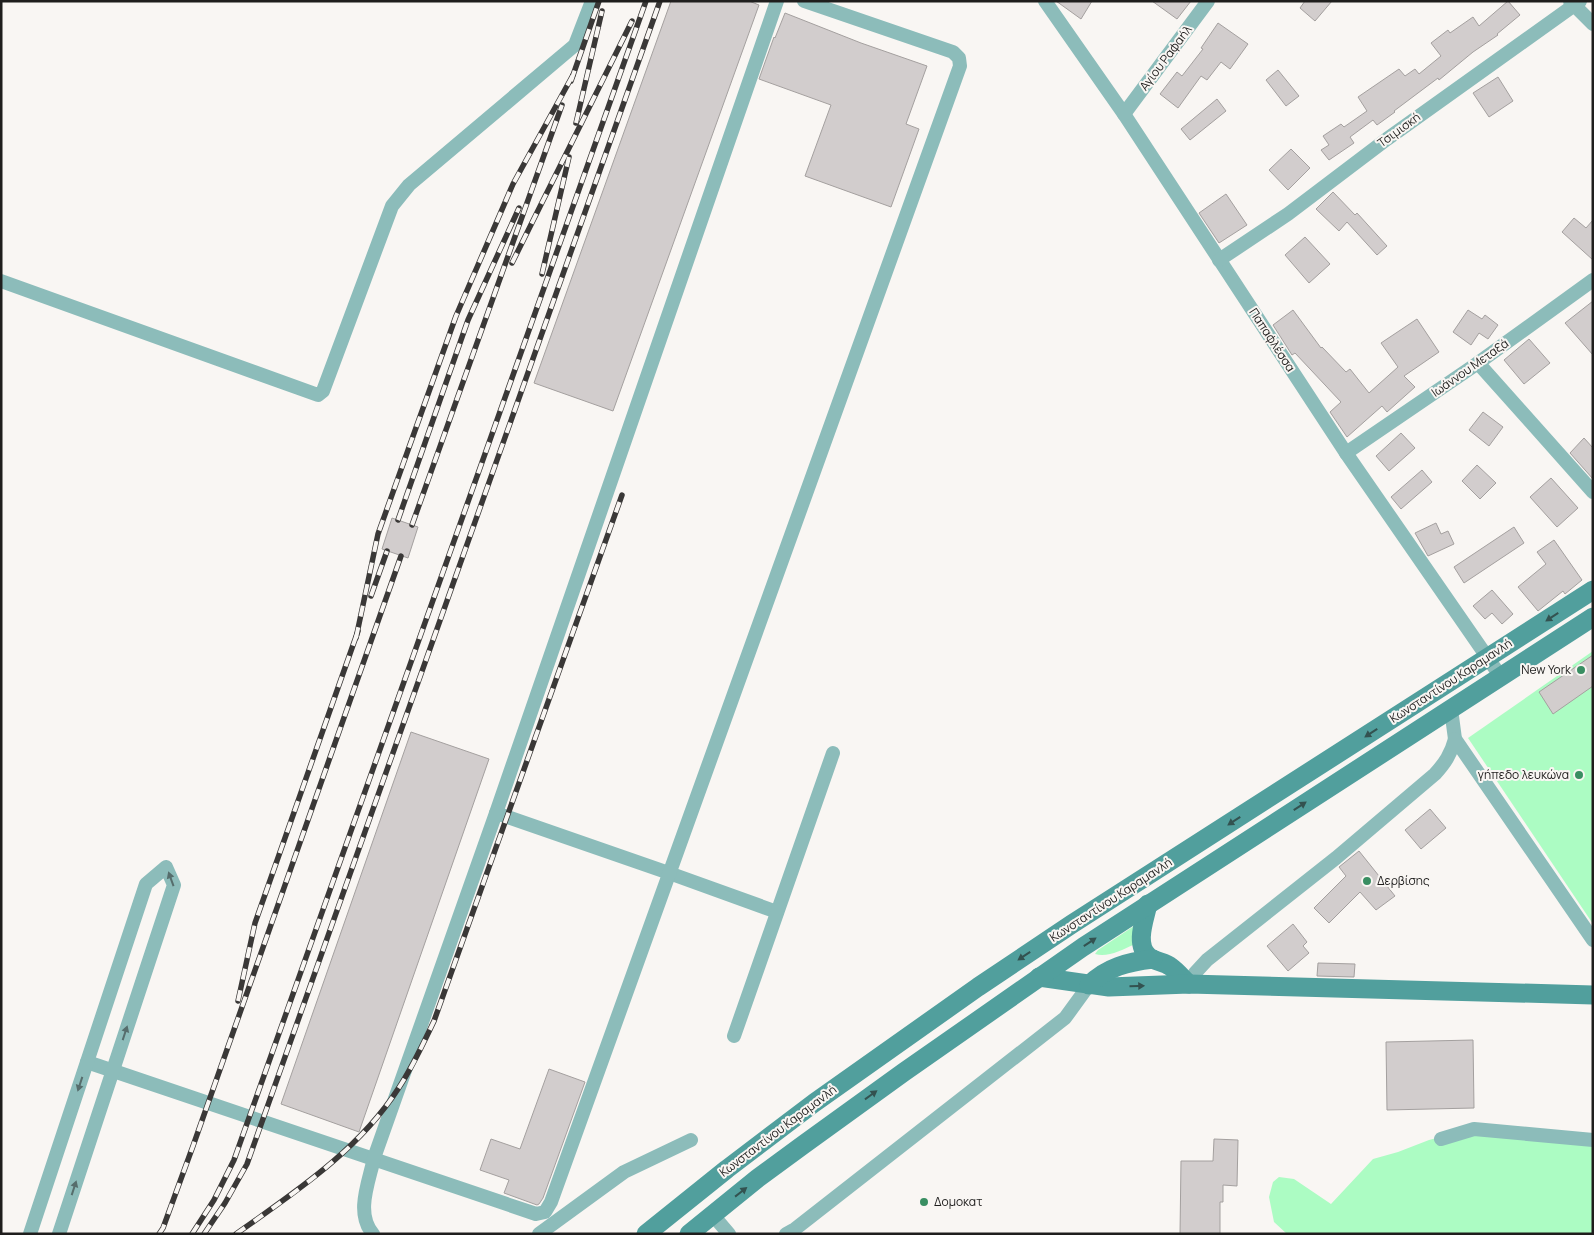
<svg xmlns="http://www.w3.org/2000/svg" width="1594" height="1235" font-family="Manrope,sans-serif">
	<style>
		.green { fill: #acfcc3 }
		.building { fill: #d2cdcd; stroke: #a4a09f }
		.lines { fill: none; stroke-linecap: round; stroke-linejoin: round }
		.street { stroke: #8cbcba; stroke-width: 14 }
		.secondary { stroke: #519f9d; stroke-width: 19 }
		.rail-casing { stroke: #3a3837; stroke-width: 5.5 }
		.rail { stroke: #f9f6f3; stroke-width: 4; stroke-dasharray: 11; stroke-linecap: butt }
		.oneway { fill: #335250 }
		.oneway2 { fill: #566d6c }
		.poi-dot { fill: #398e62; stroke: #f9f6f3; stroke-width: 2 }
		.labels { text-anchor: middle; stroke-width: 4; stroke-linejoin: round; paint-order: stroke }
		.street-label { font-size: 12px; fill: #1f1e1d; stroke: #f9f6f3 }
		.poi-label { font-size: 12px; fill: #1f1e1d; stroke: #f9f6f3; text-anchor: end }
	</style>
	<rect width="100%" height="100%" fill="#f9f6f3"/>
	<g class="green">
		<polygon points="1593,651 1593,924 1468,738"/>
		<path d="M 1137,924 L 1133,945 C 1122,950 1107,958 1095,954 L 1098,950 Z"/>
		<polygon points="1463,1131 1593,1144 1593,1234 1287,1234 1274,1222 1269,1197 1273,1182 1279,1177 1294,1179 1331,1204 1373,1159 1398,1152 1429,1140"/>
	</g>
	<g class="building">
		<polygon points="671,1 749,1 759,5 613,411 534,383"/>
		<polygon points="1056,1 1092,1 1081,19"/>
		<polygon points="1152,1 1191,1 1177,19"/>
		<polygon points="1305,1 1332,1 1315,21 1300,8"/>
		<polygon points="1508,1 1520,15 1497,34 1498,35 1473,52 1439,80 1438,78 1394,111 1395,112 1377,125 1373,120 1350,137 1354,143 1329,160 1321,150 1329,145 1323,136 1341,124 1344,127 1367,111 1358,97 1399,69 1405,76 1415,69 1419,74 1441,56 1431,43 1448,30 1450,33 1473,17 1479,26"/>
		<polygon points="785,13 861,43 927,66 906,124 919,129 891,207 805,176 831,105 759,79 774,37 775,38"/>
		<polygon points="1218,23 1248,44 1230,69 1221,62 1207,80 1201,76 1178,108 1160,94 1177,72 1182,76 1203,49 1201,48"/>
		<polygon points="1278,70 1299,96 1286,106 1266,80"/>
		<polygon points="1498,77 1513,101 1489,117 1473,93"/>
		<polygon points="1217,99 1226,111 1190,140 1181,129"/>
		<polygon points="1291,149 1310,168 1288,190 1269,170"/>
		<polygon points="1333,192 1355,215 1357,213 1387,246 1377,255 1347,222 1339,231 1316,209"/>
		<polygon points="1226,194 1247,225 1219,243 1199,213"/>
		<polygon points="1574,218 1586,228 1593,220 1593,260 1562,232"/>
		<polygon points="1305,237 1330,264 1309,283 1285,255"/>
		<polygon points="1593,301 1593,355 1565,323"/>
		<polygon points="1293,310 1321,348 1322,347 1346,372 1350,369 1369,393 1398,367 1381,343 1417,319 1439,352 1404,376 1415,387 1387,412 1382,406 1347,437 1330,412 1341,402 1295,353 1292,355 1273,325"/>
		<polygon points="1468,310 1482,319 1485,315 1498,325 1488,339 1479,333 1471,345 1453,332"/>
		<polygon points="1529,339 1550,363 1524,384 1504,360"/>
		<polygon points="1483,412 1503,427 1489,446 1469,430"/>
		<polygon points="1401,433 1415,448 1389,471 1376,456"/>
		<polygon points="1584,438 1593,448 1593,479 1570,453"/>
		<polygon points="1477,465 1496,483 1480,499 1462,481"/>
		<polygon points="1422,470 1432,482 1401,509 1391,497"/>
		<polygon points="1551,478 1578,508 1557,527 1530,497"/>
		<polygon points="392,518 418,527 408,558 382,549"/>
		<polygon points="1436,523 1441,534 1448,531 1454,544 1428,556 1415,533"/>
		<polygon points="1514,527 1524,543 1464,583 1454,567"/>
		<polygon points="1554,540 1582,580 1565,594 1563,591 1538,611 1518,587 1546,564 1537,552"/>
		<polygon points="1492,590 1513,614 1502,624 1492,613 1485,619 1473,606"/>
		<polygon points="1593,655 1593,686 1553,714 1539,692"/>
		<polygon points="411,732 489,759 359,1132 281,1104"/>
		<polygon points="1430,809 1446,828 1421,849 1405,830"/>
		<polygon points="1359,851 1395,896 1376,910 1360,892 1329,923 1314,908 1346,876 1339,867"/>
		<polygon points="1293,924 1307,942 1303,946 1309,953 1288,971 1267,946"/>
		<polygon points="1318,963 1355,964 1354,977 1317,976"/>
		<polygon points="1473,1040 1474,1108 1387,1110 1386,1042"/>
		<polygon points="549,1069 585,1082 543,1198 539,1204 537,1205 504,1193 509,1180 480,1170 491,1139 520,1149"/>
		<polygon points="1214,1139 1238,1140 1237,1186 1223,1185 1223,1202 1220,1202 1220,1234 1180,1234 1181,1161 1213,1161"/>
	</g>
	<g class="lines">
		<g class="street">
			<polyline points="1045,1 1124,114 1346,453 1501,677"/>
			<polyline points="1570,1 1593,24"/>
			<polyline points="1124,114 1208,1"/>
			<polyline points="1219,260 1288,214 1387,139 1580,1"/>
			<polyline points="1,281 318,395 323,391 392,206 409,185 575,45 592,1"/>
			<polyline points="1478,363 1593,492"/>
			<polyline points="1346,453 1478,363 1593,280"/>
			<polyline points="1451,709 1455,739 1593,940"/>
			<polyline points="496,813 669,873 777,912"/>
			<path d="M 1189,984 L 1195,973 L 1207,960 L 1336,858 L 1435,774 C 1445,763 1451,754 1455,739"/>
			<polyline points="734,1036 833,753"/>
			<polyline points="87,1062 536,1214 545,1212 551,1202 960,66 959,58 953,52 804,1"/>
			<polyline points="1441,1139 1474,1129 1593,1140"/>
			<polyline points="712,1214 729,1234"/>
			<polyline points="30,1234 146,884 166,867 174,885 59,1234"/>
			<path d="M 373,1234 C 355,1213 369,1182 374,1158 L 496,813 L 777,1"/>
			<polyline points="539,1234 624,1172 691,1140"/>
			<polyline points="786,1234 795,1229 1065,1018 1089,985"/>
		</g>
		<g class="secondary">
			<path d="M 1148,904 C 1145,919 1134,945 1149,957 C 1156,962 1165,962 1171,967 C 1178,972 1183,979 1189,984"/>
			<polyline points="1039,977 1109,987 1189,984 1593,995"/>
			<path d="M 1089,985 C 1107,967 1128,962 1153,959"/>
			<polyline points="646,1234 727,1169 814,1103 978,987 1072,924 1593,590"/>
			<polyline points="689,1234 758,1178 803,1145 904,1072 1083,947 1593,617"/>
		</g>
		<g class="rail-casing">
			<g id="rail">
				<polyline points="571,81 599,1"/>
				<polyline points="576,123 602,11"/>
				<polyline points="512,263 632,21"/>
				<polyline points="542,274 569,157"/>
				<polyline points="398,520 468,320 519,208"/>
				<polyline points="412,525 562,105"/>
				<polyline points="371,596 387,551"/>
				<polyline points="356,638 378,534 456,316 513,184 573,75"/>
				<polyline points="238,1001 255,923 358,631"/>
				<polyline points="159,1234 163,1228 193,1146 401,556"/>
				<polyline points="192,1234 214,1200 234,1160 646,1"/>
				<polyline points="204,1234 225,1203 247,1164 660,1"/>
				<path d="M 236,1234 C 295,1192 358,1151 398,1089 C 412,1068 423,1044 434,1021 L 622,495"/>
			</g>
		</g>
		<use href="#rail" class="rail"/>
	</g>
	<defs><path id="oneway-solid" d="M-6-.8H1V-3.2L6.5 0L1 3.2V.8H-6Z" transform="scale(1.25)"/></defs>
	<g class="oneway">
		<use href="#oneway-solid" transform="translate(1552 617) rotate(147)"/>
		<use href="#oneway-solid" transform="translate(1371 733) rotate(147)"/>
		<use href="#oneway-solid" transform="translate(1300 806) rotate(-33)"/>
		<use href="#oneway-solid" transform="translate(1234 821) rotate(147)"/>
		<use href="#oneway-solid" transform="translate(1090 942) rotate(-34)"/>
		<use href="#oneway-solid" transform="translate(1024 956) rotate(146)"/>
		<use href="#oneway-solid" transform="translate(1137 986) rotate(-2)"/>
		<use href="#oneway-solid" transform="translate(871 1095) rotate(-36)"/>
		<use href="#oneway-solid" transform="translate(741 1192) rotate(-38)"/>
	</g>
	<g class="oneway2">
		<use href="#oneway-solid" transform="translate(171 879) rotate(-110)"/>
		<use href="#oneway-solid" transform="translate(125 1033) rotate(-72)"/>
		<use href="#oneway-solid" transform="translate(80 1084) rotate(108)"/>
		<use href="#oneway-solid" transform="translate(74 1188) rotate(-72)"/>
	</g>
	<g class="poi-dot">
		<circle cx="1581" cy="670" r="5"/>
		<circle cx="1579" cy="775" r="5"/>
		<circle cx="1367" cy="881" r="5"/>
		<circle cx="924" cy="1202" r="5"/>
	</g>
	<g class="labels">
		<g class="street-label">
			<text transform="translate(1166 58) rotate(-53)" y="4">Αγίου Ραφαήλ</text>
			<text transform="translate(1399 130) rotate(-36)" y="4">Τσιμισκή</text>
			<text transform="translate(1272 340) rotate(57)" y="4">Παπαφλέσσα</text>
			<text transform="translate(1470 368) rotate(-35)" y="4">Ιωάννου Μεταξά</text>
			<text transform="translate(1451 681) rotate(-33)" y="4">Κωνσταντίνου Καραμανλή</text>
			<text transform="translate(1111 900) rotate(-33)" y="4">Κωνσταντίνου Καραμανλή</text>
			<text transform="translate(778 1131) rotate(-37)" y="4">Κωνσταντίνου Καραμανλή</text>
		</g>
		<g class="poi-label">
			<text x="1571" y="674">New York</text>
			<text x="1569" y="779">γήπεδο λευκώνα</text>
			<text x="1377" y="885" text-anchor="start">Δερβίσης</text>
			<text x="934" y="1206" text-anchor="start">Δομοκατ</text>
		</g>
	</g>
	<rect width="1594" height="1235" fill="none" stroke="#1f1e1d" stroke-width="5"/>
</svg>
